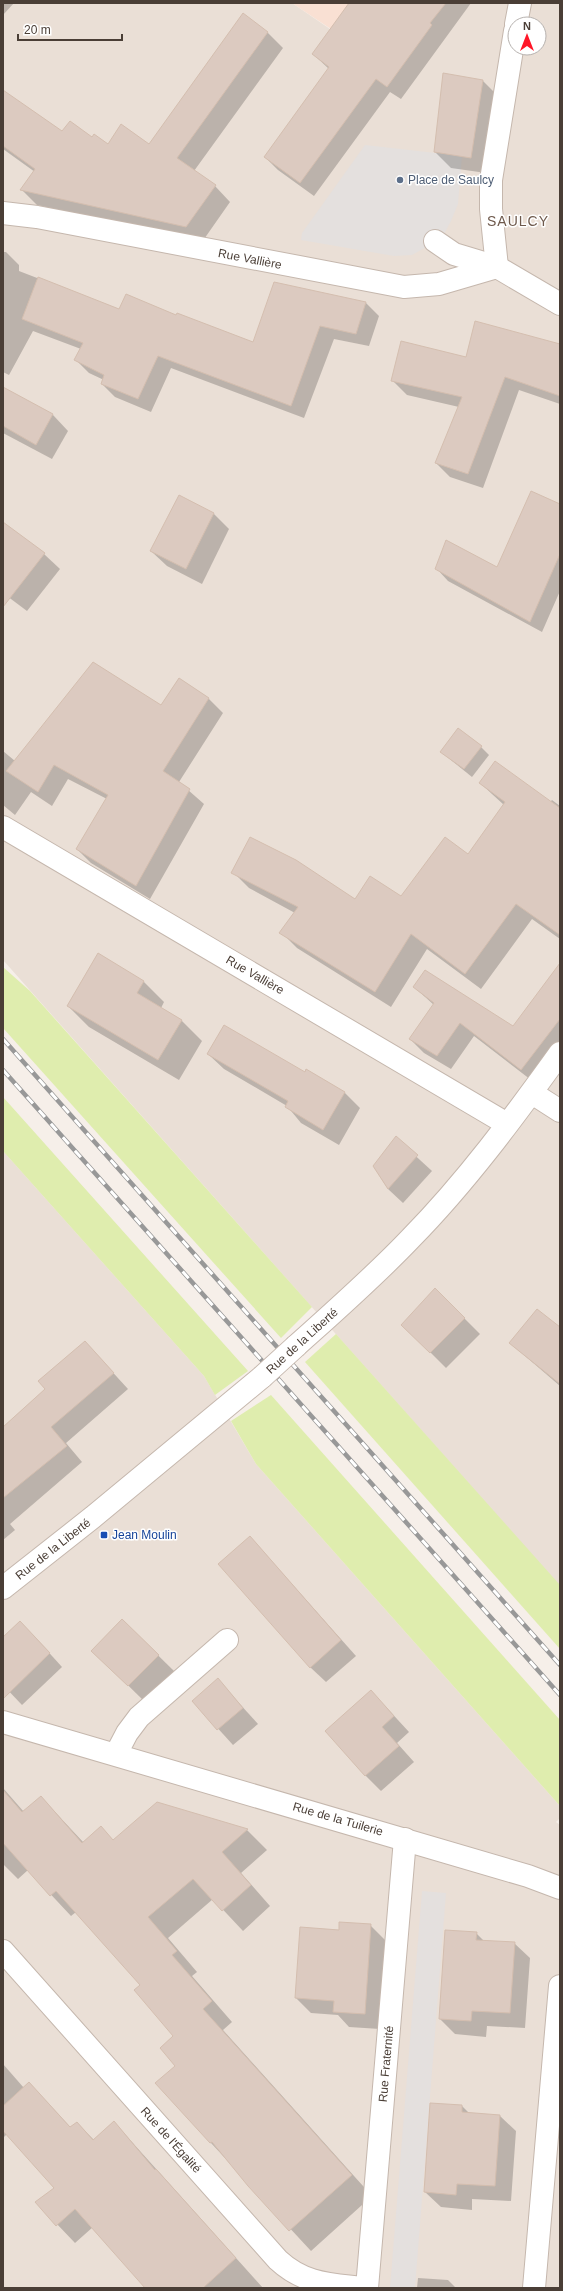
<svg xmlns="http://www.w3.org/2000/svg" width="563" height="2291" font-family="Helvetica,sans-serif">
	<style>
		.residential { fill: #eadfd6; fill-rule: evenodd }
		.commercial { fill: #f9e0d3 }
		.green { fill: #dfedae }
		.parking { fill: #e4e0de }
		.shadow { fill: #0003 }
		.building { fill: #dccac0; stroke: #d4beaf }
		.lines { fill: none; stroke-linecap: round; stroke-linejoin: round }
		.minor-casing { stroke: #c5b7ad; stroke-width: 24 }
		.minor { stroke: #fff; stroke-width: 22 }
		.rail-casing { stroke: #989898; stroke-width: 4.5 }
		.rail { stroke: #fff; stroke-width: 3; stroke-dasharray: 9; stroke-linecap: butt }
		.minor-bridge-casing { stroke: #c5b7ad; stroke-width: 24; stroke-linecap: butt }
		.minor-bridge { stroke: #fff; stroke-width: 22 }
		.service-dot { fill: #5c6f8a; stroke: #fff; stroke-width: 1.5 }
		.transit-dot { fill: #1a4fb4; stroke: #fff; stroke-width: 1.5 }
		.labels { text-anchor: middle; stroke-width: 3; stroke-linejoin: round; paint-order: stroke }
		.service-label { font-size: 12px; fill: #4e5e75; stroke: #fff; text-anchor: start }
		.street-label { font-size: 12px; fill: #4a3e36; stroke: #fff }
		.transit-label { font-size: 12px; fill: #164399; stroke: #fff; text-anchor: start }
		.quarter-label { font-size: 14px; letter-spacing: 1px; fill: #6e594c; stroke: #fff }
	</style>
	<rect width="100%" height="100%" fill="#f6efe9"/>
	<g class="residential">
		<path d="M 3,3 L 292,3 L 330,29 L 349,3 L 560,3 L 560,1586 L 3,960 ZM 515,24 L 539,24 L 539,48 L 515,48 Z"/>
		<polygon points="3,1151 204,1376 256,1464 560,1806 560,1818 556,1822 560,1825 560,2288 3,2288"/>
	</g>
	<polygon class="commercial" points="292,3 349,3 331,29"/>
	<g class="green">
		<polygon points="3,967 30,991 312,1307 281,1338 3,1028"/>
		<polygon points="3,1097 248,1371 215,1395 204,1376 3,1151"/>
		<polygon points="336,1334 560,1585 560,1649 305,1362"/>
		<polygon points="271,1395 560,1720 560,1806 256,1464 231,1421"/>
	</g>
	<g class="parking">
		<polygon points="365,145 462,156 458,204 451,221 444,234 430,245 412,255 394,256 301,240 302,233"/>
		<polygon points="422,1891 446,1893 415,2288 390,2288"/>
	</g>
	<g class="shadow">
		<polygon points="3,3 14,3 3,15"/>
		<polygon points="350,3 471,3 401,99 390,92 314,196 278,170 265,157 329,69 313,54"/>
		<polygon points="267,32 283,48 194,171 215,186 230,202 202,242 37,205 22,190 35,172 3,149 3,91 63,133 92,138 108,145 149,145"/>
		<polygon points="483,81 498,96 486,173 451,168 435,152"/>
		<polygon points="3,252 6,252 19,265 19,271 120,310 176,316 254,343 366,303 379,316 369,346 334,339 304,418 171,368 151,412 115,397 102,384 104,380 89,373 76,360 81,349 33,331 9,375 3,372"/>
		<polygon points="560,345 560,404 519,390 483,488 450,477 436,463 459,407 407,395 392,380 467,358"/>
		<polygon points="3,388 53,415 68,431 52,459 3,433"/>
		<polygon points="179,496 214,514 229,529 202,584 167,566 151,551"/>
		<polygon points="560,505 560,591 542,632 448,581 437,569 497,569"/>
		<polygon points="3,539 44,554 60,569 27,611 3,593"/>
		<polygon points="179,679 209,699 223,713 179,782 204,804 150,899 91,863 77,849 107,799 68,779 52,806 31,792 15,815 3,805 3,751 15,761 162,706"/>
		<polygon points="481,747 489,755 472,777 441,752"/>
		<polygon points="480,783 550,802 552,800 560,806 560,939 532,919 481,989 427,949 391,1007 297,948 281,932 295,913 249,888 233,872 356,901 401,897 468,855 504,805"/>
		<polygon points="143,981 164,1002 161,1008 181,1020 202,1041 179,1080 89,1027 68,1006"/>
		<polygon points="414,987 513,1028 560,991 560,1050 535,1083 474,1036 451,1069 424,1053 410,1039 434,1005"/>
		<polygon points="208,1054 305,1073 307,1071 345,1093 360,1108 339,1145 301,1123 287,1106 224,1069"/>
		<polygon points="396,1138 432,1171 403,1203 388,1189 374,1167"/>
		<polygon points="464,1318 480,1334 446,1368 418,1340"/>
		<polygon points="560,1329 560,1386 510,1343"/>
		<polygon points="85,1342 128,1389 66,1443 82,1462 10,1524 15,1530 3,1540 3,1428 46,1389"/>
		<polygon points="250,1537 356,1656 326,1682 310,1667"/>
		<polygon points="122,1620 174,1671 144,1701 93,1651"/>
		<polygon points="33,1635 62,1667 22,1705 3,1685 3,1638"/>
		<polygon points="218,1680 258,1724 233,1745 193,1701"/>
		<polygon points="386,1707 409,1732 397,1743 414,1762 381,1791 365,1775"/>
		<polygon points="3,1788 24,1812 41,1797 84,1843 114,1841 157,1803 247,1830 267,1850 241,1873 270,1906 243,1931 213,1899 168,1938 197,1972 192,1976 232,2022 223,2030 372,2196 311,2251 211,2143 174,2036 141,1985 76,1912 71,1916 28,1870 18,1879 3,1864"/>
		<polygon points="370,1925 386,1941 380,2029 349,2027 338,2015 311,2013 296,1998 339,1931"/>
		<polygon points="476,1933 484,1941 514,1943 530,1958 525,2028 487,2026 486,2037 455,2034 440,2019"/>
		<polygon points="3,2064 24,2088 46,2101 71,2128 77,2123 94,2140 114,2122 263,2288 147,2288 93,2227 75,2243 36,2202 55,2188 7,2134 3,2138"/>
		<polygon points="462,2106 470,2114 500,2116 516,2131 511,2201 472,2199 472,2210 441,2207 425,2192"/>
		<polygon points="418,2278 448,2280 456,2288 460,2288 417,2288"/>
	</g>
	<g class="building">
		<polygon points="349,3 446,3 430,23 432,25 387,87 376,79 300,183 264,157 329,67 312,54"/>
		<polygon points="243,13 268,32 177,158 216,185 186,227 20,190 35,169 3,146 3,90 62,131 70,121 92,137 94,134 108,144 121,124 149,144"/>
		<polygon points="443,73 483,80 471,158 434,152"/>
		<polygon points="38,277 119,309 126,294 176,315 177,313 253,342 274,282 366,302 356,334 320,326 291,406 158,356 138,399 101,384 104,375 74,360 83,343 22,319"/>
		<polygon points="475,321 560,344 560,396 505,377 468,474 435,463 462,397 391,381 401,341 466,357"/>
		<polygon points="3,387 53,414 36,445 3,426"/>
		<polygon points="531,491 560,504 560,554 530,622 435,569 446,540 497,567"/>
		<polygon points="179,495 214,513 186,569 150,551"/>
		<polygon points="3,522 45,553 3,607"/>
		<polygon points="93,662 161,705 179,678 209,698 163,771 190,789 136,886 76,849 108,795 54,765 38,792 6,771"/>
		<polygon points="458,728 482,746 464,769 440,752"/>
		<polygon points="495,761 560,808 560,935 516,904 465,974 411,934 375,992 279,933 298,907 231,873 250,837 296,860 355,899 370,876 401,896 445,837 468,854 505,802 479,783"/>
		<polygon points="98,953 144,981 137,993 182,1020 158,1060 67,1006"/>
		<polygon points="560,963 560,1019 521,1070 460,1023 437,1056 409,1039 434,1003 413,987 425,970 513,1026"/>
		<polygon points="224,1025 305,1072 306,1069 345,1092 323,1130 285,1107 288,1101 207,1054"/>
		<polygon points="396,1136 418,1155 388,1189 373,1166"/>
		<polygon points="435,1288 465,1318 430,1353 401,1325"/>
		<polygon points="537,1309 560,1327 560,1384 509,1343"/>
		<polygon points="85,1341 114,1373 51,1427 67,1446 3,1498 3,1427 45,1389 38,1381"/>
		<polygon points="250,1536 341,1640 310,1668 218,1564"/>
		<polygon points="122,1619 159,1655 128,1686 91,1651"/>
		<polygon points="20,1621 50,1653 3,1699 3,1637"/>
		<polygon points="218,1678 243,1708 217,1730 192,1701"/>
		<polygon points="371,1690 394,1716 382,1727 399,1746 365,1776 325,1731"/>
		<polygon points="3,1790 22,1812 41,1796 82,1843 101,1826 113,1840 157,1802 248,1829 222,1852 251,1885 222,1911 193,1879 148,1917 177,1951 172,1955 212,2001 203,2009 352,2175 289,2231 248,2186 212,2142 210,2143 155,2083 175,2066 160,2048 173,2036 134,1990 140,1985 56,1891 50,1896 3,1843"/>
		<polygon points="339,1922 371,1924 365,2014 333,2012 334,2001 295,1998 300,1927 339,1930"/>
		<polygon points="445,1930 477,1932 476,1940 515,1942 510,2013 472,2011 471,2021 439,2019"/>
		<polygon points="29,2082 70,2127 77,2122 93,2140 114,2121 155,2170 156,2169 236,2258 203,2288 145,2288 75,2209 56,2226 35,2202 54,2188 3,2131 3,2106"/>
		<polygon points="430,2103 462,2105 462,2112 500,2115 495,2186 457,2184 456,2195 424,2192"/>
	</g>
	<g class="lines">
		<g class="minor-casing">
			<g id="minor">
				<polyline points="516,24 520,3"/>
				<polyline points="3,213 37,217 404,287 439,284 497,267"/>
				<polyline points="435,241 454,254 497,267 560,304"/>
				<polyline points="497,267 491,209 491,180 515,31"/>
				<polyline points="3,827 507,1124"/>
				<polyline points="532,1093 560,1111"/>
				<path d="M 296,1346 C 335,1311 375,1276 411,1238 C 466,1182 514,1117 560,1053"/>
				<polyline points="3,1588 93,1517 262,1377"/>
				<polyline points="3,1722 528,1876 560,1888"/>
				<polyline points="116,1754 127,1733 139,1717 227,1640"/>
				<path d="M 3,1951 L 278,2260 C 304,2284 329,2284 362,2288"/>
				<polyline points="367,2288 405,1839"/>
				<polyline points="534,2288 560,1986"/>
			</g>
		</g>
		<use href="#minor" class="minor"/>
		<g class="rail-casing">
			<g id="rail">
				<polyline points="3,1039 560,1665"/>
				<polyline points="3,1070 560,1695"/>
			</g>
		</g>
		<use href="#rail" class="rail"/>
		<g class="minor-bridge-casing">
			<polyline id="minor-bridge" points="262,1377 296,1346"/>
		</g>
		<use href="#minor-bridge" class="minor-bridge"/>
	</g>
	<circle class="service-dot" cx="400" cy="180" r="4"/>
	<rect class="transit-dot" x="100" y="1531" width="8" height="8" rx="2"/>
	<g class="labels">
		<g class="service-label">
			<text x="408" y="184">Place de Saulcy</text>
		</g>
		<g class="street-label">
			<text transform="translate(250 259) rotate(11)" y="4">Rue Vallière</text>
			<text transform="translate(255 975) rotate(30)" y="4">Rue Vallière</text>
			<text transform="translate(302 1341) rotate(-42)" y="4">Rue de la Liberté</text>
			<text transform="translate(53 1549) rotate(-38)" y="4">Rue de la Liberté</text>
			<text transform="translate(338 1819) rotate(16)" y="4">Rue de la Tuilerie</text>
			<text transform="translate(386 2064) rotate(-85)" y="4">Rue Fraternité</text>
			<text transform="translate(171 2140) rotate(48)" y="4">Rue de l'Égalité</text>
		</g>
		<g class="transit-label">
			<text x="112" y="1539">Jean Moulin</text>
		</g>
		<g class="quarter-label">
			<text x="518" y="226">SAULCY</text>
		</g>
	</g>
	<rect width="563" height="2291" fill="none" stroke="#4a3e36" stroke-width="8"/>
	<g transform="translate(527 36)"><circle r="19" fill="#ffffff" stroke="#b7b2af"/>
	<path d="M0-3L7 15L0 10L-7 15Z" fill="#ff1628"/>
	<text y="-6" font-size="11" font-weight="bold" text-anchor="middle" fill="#4a3e36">N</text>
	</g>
	<path d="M18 34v6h104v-6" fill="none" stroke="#4a3e36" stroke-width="2"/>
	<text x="24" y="34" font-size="12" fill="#4a3e36" stroke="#ffffff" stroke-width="3" paint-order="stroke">20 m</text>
</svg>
